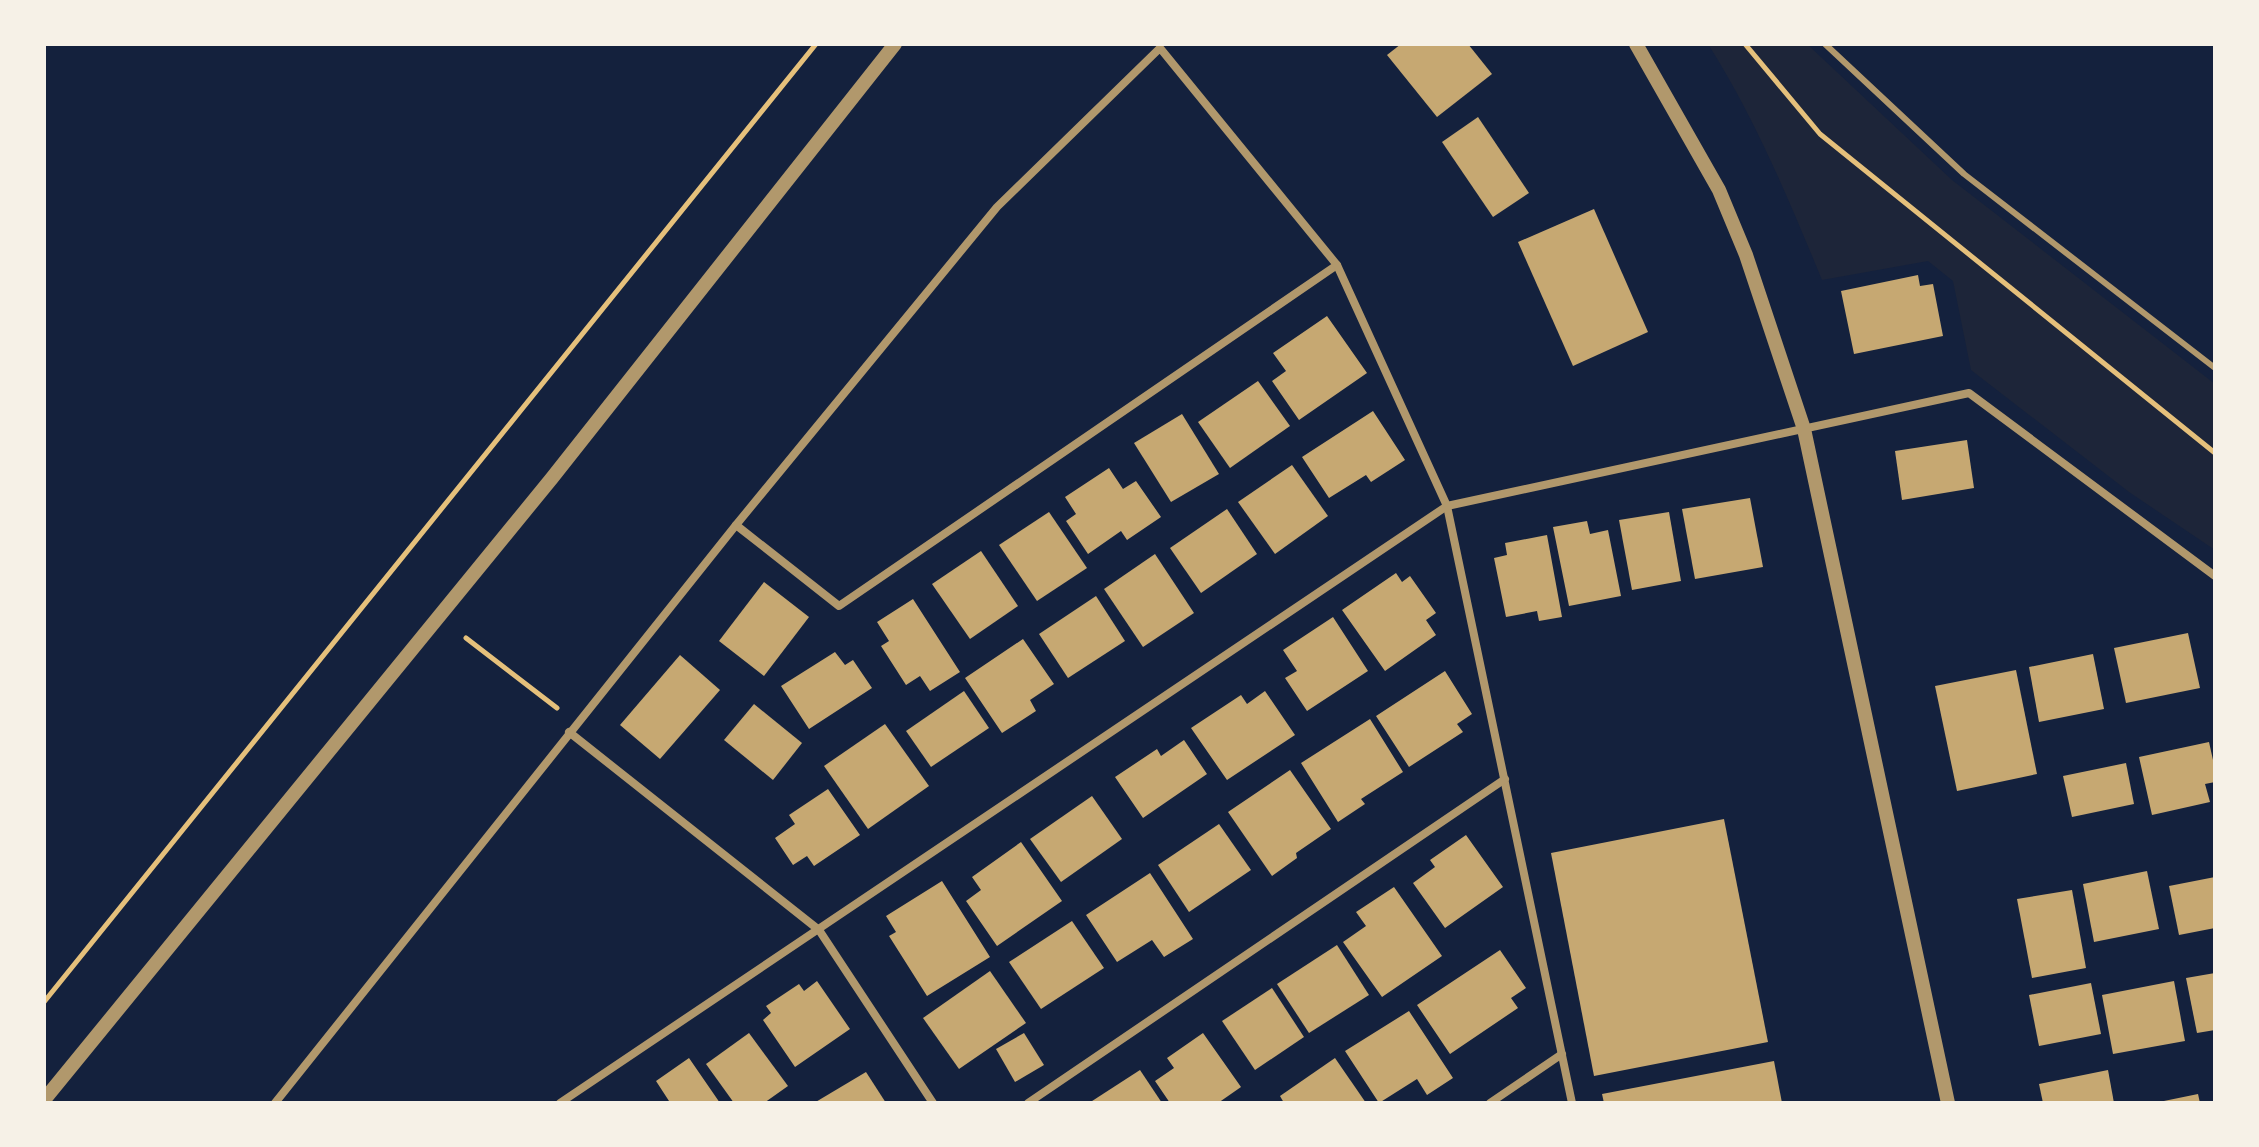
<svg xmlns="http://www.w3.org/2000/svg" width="2259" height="1147" font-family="Roboto,sans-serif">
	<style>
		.green { fill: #1d2539 }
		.building { fill: #c6a872 }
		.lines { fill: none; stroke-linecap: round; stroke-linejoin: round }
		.path { stroke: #e5c07b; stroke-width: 5 }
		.service { stroke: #b1986c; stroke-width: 6 }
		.minor { stroke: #b1986c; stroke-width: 8 }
		.tertiary { stroke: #b1986c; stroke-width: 14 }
	</style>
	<rect width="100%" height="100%" fill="#14213d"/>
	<path class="green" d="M 1708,44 L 1807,44 L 1952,180 L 2215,384 L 2215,550 L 2129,492 L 1971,370 L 1953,281 L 1928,261 L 1822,280 C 1789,200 1755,118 1708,44 Z"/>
	<g class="building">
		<polygon points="1401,44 1468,44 1492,74 1437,117 1387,55"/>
		<polygon points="1478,117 1529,193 1493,217 1442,142"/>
		<polygon points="1594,209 1648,332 1573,366 1518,242"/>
		<polygon points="1918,275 1920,286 1933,284 1943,336 1854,354 1841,291"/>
		<polygon points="1327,316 1367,373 1299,420 1272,381 1286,371 1273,353"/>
		<polygon points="1258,381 1290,426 1230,468 1198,422"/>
		<polygon points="1373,411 1405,460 1371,482 1366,475 1329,498 1302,457"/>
		<polygon points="1182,414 1219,474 1171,502 1134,443"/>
		<polygon points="1967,440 1974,488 1902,500 1895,451"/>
		<polygon points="1292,465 1328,516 1275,554 1238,502"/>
		<polygon points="1109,468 1123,489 1136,481 1161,517 1127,540 1121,531 1088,554 1066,521 1076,514 1065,497"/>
		<polygon points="1750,498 1763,567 1695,579 1682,509"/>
		<polygon points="1227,509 1257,554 1201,593 1170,548"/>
		<polygon points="1049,512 1087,568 1037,601 999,545"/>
		<polygon points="1669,512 1681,581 1632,590 1619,520"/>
		<polygon points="1587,521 1590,534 1608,530 1621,596 1569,606 1553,527"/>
		<polygon points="1547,535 1562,617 1539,621 1537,611 1506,617 1494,558 1507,555 1505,543"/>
		<polygon points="981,551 1018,606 970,639 932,584"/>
		<polygon points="1155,554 1194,613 1143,647 1104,589"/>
		<polygon points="1396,573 1402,582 1410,576 1436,613 1426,620 1436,635 1385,671 1342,610"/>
		<polygon points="764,582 809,617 764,676 719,641"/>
		<polygon points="1096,596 1125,641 1068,678 1039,634"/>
		<polygon points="913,599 960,672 930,691 920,676 906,685 881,646 889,641 877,622"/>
		<polygon points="1333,617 1368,671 1307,711 1285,678 1297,671 1283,650"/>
		<polygon points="2188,633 2200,688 2126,703 2114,648"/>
		<polygon points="1023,639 1054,684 1030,700 1036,711 1002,733 965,678"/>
		<polygon points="835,652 845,665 853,660 872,688 809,729 781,686"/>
		<polygon points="2093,654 2104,709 2039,722 2029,667"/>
		<polygon points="680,655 720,690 660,759 620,725"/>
		<polygon points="2016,670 2037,774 1957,791 1935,686"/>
		<polygon points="1445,671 1472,714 1457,724 1463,732 1409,767 1376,716"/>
		<polygon points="964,691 989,728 931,767 906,731"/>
		<polygon points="1265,691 1295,735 1227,780 1191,728 1241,695 1247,704"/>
		<polygon points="754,704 802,743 773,780 724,740"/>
		<polygon points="1370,719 1403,772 1361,799 1365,804 1338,822 1301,763"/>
		<polygon points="885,724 929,786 868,829 824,766"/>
		<polygon points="1184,740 1207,774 1143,818 1115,777 1157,749 1161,756"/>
		<polygon points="2209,742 2215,769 2215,782 2205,784 2210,802 2152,815 2139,757"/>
		<polygon points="2126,763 2134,804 2072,817 2063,776"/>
		<polygon points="1290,770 1331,829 1296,853 1297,858 1272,876 1228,812"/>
		<polygon points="828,789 860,835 814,866 807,856 793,865 775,838 795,824 789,815"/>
		<polygon points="1092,796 1122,839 1061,882 1030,839"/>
		<polygon points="1724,819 1768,1042 1594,1076 1551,853"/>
		<polygon points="1219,824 1251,870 1189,912 1158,865"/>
		<polygon points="1466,835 1503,887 1445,928 1413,883 1435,867 1430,860"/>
		<polygon points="1021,842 1062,901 997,946 966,901 981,890 972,877"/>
		<polygon points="2147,871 2159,929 2094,942 2083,884"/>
		<polygon points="1150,873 1193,939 1164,957 1152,940 1117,962 1086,915"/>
		<polygon points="2215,877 2215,928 2179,935 2169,886"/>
		<polygon points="942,881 990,957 927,996 889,936 896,932 886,916"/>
		<polygon points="1394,887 1442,956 1382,997 1343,942 1366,926 1356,912"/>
		<polygon points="2072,890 2086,968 2032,978 2017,899"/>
		<polygon points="1072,921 1104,968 1041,1009 1009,962"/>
		<polygon points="1337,945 1369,995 1309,1033 1277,984"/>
		<polygon points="1500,950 1526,988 1511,998 1518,1008 1450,1054 1417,1005"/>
		<polygon points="990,971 1026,1023 959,1069 923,1018"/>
		<polygon points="2215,973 2215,1030 2197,1033 2186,978"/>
		<polygon points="817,981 850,1029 795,1067 763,1020 771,1013 766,1006 799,984 804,991"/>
		<polygon points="2174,981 2185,1041 2113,1054 2102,995"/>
		<polygon points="2091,983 2101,1034 2039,1046 2029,995"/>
		<polygon points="1272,988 1304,1037 1255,1070 1222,1021"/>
		<polygon points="1409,1011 1453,1078 1427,1095 1417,1079 1379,1103 1345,1051"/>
		<polygon points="749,1033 788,1086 764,1103 734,1103 706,1064"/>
		<polygon points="1024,1033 1044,1065 1015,1082 996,1049"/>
		<polygon points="1203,1033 1241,1087 1218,1103 1170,1103 1155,1081 1174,1068 1167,1058"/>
		<polygon points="689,1058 720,1103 666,1103 669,1101 656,1081"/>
		<polygon points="1335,1058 1366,1103 1284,1103 1280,1096"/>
		<polygon points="1774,1061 1782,1103 1604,1103 1602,1094"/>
		<polygon points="1140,1070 1162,1103 1089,1103"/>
		<polygon points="2108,1070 2114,1103 2043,1103 2039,1084"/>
		<polygon points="866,1072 886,1103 814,1103"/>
		<polygon points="2198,1094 2200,1103 2159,1103 2159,1102"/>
	</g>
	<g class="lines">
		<g class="path">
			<polyline points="1745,44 1820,134 2215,453"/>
			<polyline points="466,638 557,708"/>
			<polyline points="44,1002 816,44"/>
		</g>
		<polyline class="service" points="1825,44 1964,174 2215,368"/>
		<g class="minor">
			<polyline points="736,525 839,606 1337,265"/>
			<polyline points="569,732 819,930 933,1103"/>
			<polyline points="275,1103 736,525 997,207 1160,48 1337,265 1447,506 1572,1103"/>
			<polyline points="560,1103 1447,506 1969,393 2215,576"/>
			<polyline points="1028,1103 1505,779"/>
			<polyline points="1490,1103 1562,1054"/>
		</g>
		<g class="tertiary">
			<polyline points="1636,44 1719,190 1746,255 1804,429 1948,1103"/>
			<polyline points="44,1100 552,478 895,44"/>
		</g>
	</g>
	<rect width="2259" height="1147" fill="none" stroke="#f6f1e7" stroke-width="92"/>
</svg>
